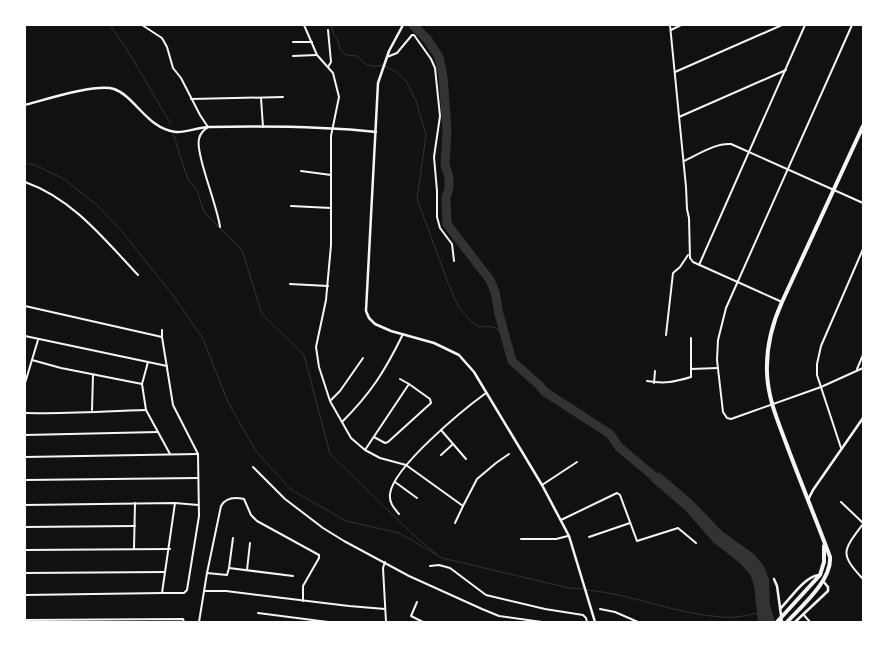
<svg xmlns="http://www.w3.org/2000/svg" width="888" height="647" font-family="Signika,sans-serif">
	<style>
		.water { fill: #333 }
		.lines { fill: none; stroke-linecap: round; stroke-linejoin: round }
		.stream { stroke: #333; stroke-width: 1 }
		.river { stroke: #333; stroke-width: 9 }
		.minor { stroke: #f5f5f5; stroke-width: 2 }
		.tertiary { stroke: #f5f5f5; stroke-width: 2.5 }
		.primary { stroke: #f5f5f5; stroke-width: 4 }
	</style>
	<rect width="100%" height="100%" fill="#111"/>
	<polygon class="water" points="659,472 691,499 723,532 754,554 764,566 769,579 770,605 775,622 758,622 754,586 751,576 741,564 713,542 686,511 650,480"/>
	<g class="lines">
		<g class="stream">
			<polyline points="110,25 126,48 171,124"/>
			<path d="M 331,25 L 334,35 L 337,38 L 341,51 L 346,55 L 357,56 C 365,65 371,68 383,65 L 396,72 L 406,81 L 416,101 L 426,135 L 417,199 L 450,288 L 459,308 L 474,324 L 480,327 L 488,326 L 496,328 L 505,336"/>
			<polyline points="173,133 185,171 189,181 197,190 204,212 242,250 262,314 304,355 330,454 418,539 437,554"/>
			<polyline points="25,163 35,165 64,179 98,206 124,234 175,298 203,339 228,402 255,450 290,489 346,521 399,533 442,558 569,588 583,589"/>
			<path d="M 587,590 C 633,594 677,615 723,617 C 734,618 746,616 757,613"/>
		</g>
		<polyline class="river" points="413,25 427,39 439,57 443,76 447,131 445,165 449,177 449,188 446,198 447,224 490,280 495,292 499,314 512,361 539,385 545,392 610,434 619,447 663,484"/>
		<g class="minor">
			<path d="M 142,25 L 162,38 L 167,47 L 173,68 L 181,78 L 200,115 L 208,127 C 204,130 200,133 199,139 C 195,152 218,208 220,227"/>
			<polyline points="304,25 317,55 333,73 339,97 331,136 331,245 326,300 316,347 319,367 330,401 351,438 365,450 380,458 406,465 463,506 455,523"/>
			<polyline points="670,25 686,187 687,209 689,218 690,258 693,262 782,302"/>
			<polyline points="852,25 726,308 718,340 717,360 723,412 727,418 731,419 821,387 863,368"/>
			<polyline points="328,30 331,62 328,67"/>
			<polyline points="671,30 681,25"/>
			<polyline points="293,42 312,42"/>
			<polyline points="293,56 316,55"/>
			<polyline points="387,57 397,53 412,35 414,35 431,59 435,68 440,116 434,157 437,191 437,217 440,228 452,244 454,261"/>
			<polyline points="675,72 782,25"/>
			<polyline points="261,98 263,127"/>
			<polyline points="191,99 283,97"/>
			<polyline points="679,117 786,70"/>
			<path d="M 684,161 C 699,154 715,143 731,144 L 863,203"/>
			<polyline points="301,171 331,175"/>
			<path d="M 25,182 C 73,199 104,239 138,275"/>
			<polyline points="291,206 331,208"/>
			<polyline points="699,265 805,25"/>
			<polyline points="290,284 328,286"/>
			<polyline points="25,306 162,337"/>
			<polyline points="666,335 673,273 680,267 688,255"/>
			<polyline points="25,336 167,366"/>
			<polyline points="32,360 61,368 142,384"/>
			<polyline points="148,362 142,384 146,410 170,454"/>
			<polyline points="691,369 718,368"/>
			<polyline points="857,369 863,355"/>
			<path d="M 647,381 C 665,384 674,382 691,377 L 691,338"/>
			<polyline points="25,383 38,340"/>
			<polyline points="654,383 655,371"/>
			<polyline points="331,400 340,391 363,358"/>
			<polyline points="92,410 93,375"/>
			<path d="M 25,413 C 65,414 106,411 146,410"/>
			<path d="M 342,422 C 371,393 385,371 403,334"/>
			<polyline points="441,430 466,459"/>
			<polyline points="25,435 158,432"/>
			<polyline points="374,437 385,443 388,442 431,403 430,399 409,384"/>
			<polyline points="841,448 817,375 817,364 821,346 863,249"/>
			<polyline points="365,450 409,384 400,379"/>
			<polyline points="441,455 453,444"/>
			<polyline points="25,457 198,454"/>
			<polyline points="253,467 285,499 323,528 344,541 409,576 482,609 499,616 542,622"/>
			<polyline points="25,480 198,478"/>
			<polyline points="395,482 417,498"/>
			<polyline points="542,485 577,462"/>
			<polyline points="841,502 863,523"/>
			<polyline points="25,505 175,503 198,505"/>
			<polyline points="463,506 477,479 496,463 509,454"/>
			<path d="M 399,514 C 394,508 389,503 390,494 C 393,467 464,409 486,393"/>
			<polyline points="561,520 617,493 620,495 637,541 678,528 696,543"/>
			<path d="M 863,524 C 843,551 839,553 863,579"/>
			<polyline points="25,527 135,526"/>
			<polyline points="589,537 630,523"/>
			<polyline points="521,539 556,539 568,536"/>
			<polyline points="134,549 135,503"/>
			<polyline points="25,550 170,549"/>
			<polyline points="385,562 383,568 386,622"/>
			<polyline points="430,566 439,565 450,568 486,595 545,609 583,615 586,618 587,622"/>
			<polyline points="229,568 233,538"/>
			<polyline points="247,570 250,543"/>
			<polyline points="25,573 165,572"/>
			<path d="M 207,573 L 221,506 C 226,497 235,497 244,499 L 251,515 L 257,521 L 319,555 L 319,558 L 303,586 L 303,601"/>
			<polyline points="204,591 226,591 349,606 385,609"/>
			<polyline points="162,593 175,503"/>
			<polyline points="25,595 162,593 184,593 187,590 199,516 198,454 173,405 162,337 162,330"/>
			<polyline points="417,602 411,616 423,622"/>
			<polyline points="600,609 615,612 638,622"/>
			<polyline points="258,613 328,622"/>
			<polyline points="803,614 810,622"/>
			<polyline points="25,620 183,619 184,622"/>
			<polyline points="199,622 207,573 227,575 229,568 293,576"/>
		</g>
		<g class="tertiary">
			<polyline points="403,25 389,51 378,83 366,311 369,318 375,324 391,331 434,343 459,355 474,372 542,485 569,536 595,622"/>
			<path d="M 25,105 C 44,100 97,83 114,89 C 135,96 147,129 176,132 C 186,133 198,127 209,127 C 265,126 321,126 376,132"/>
			<polyline points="808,500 813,490 863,418"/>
			<polyline points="774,579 777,586 782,622"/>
			<path d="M 780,609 C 790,599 805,576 819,575"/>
			<polyline points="795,622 828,591 828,587 823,581"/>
		</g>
		<g class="primary">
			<polyline points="777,622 820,575 824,562 824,546"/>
			<path d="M 787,622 C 802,606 832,580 830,557 C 816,519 800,481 786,443 C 777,419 768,398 767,373 C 766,348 772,324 782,302 L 863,126"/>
		</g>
	</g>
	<rect width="888" height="647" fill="none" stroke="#ffffff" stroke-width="52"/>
</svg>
